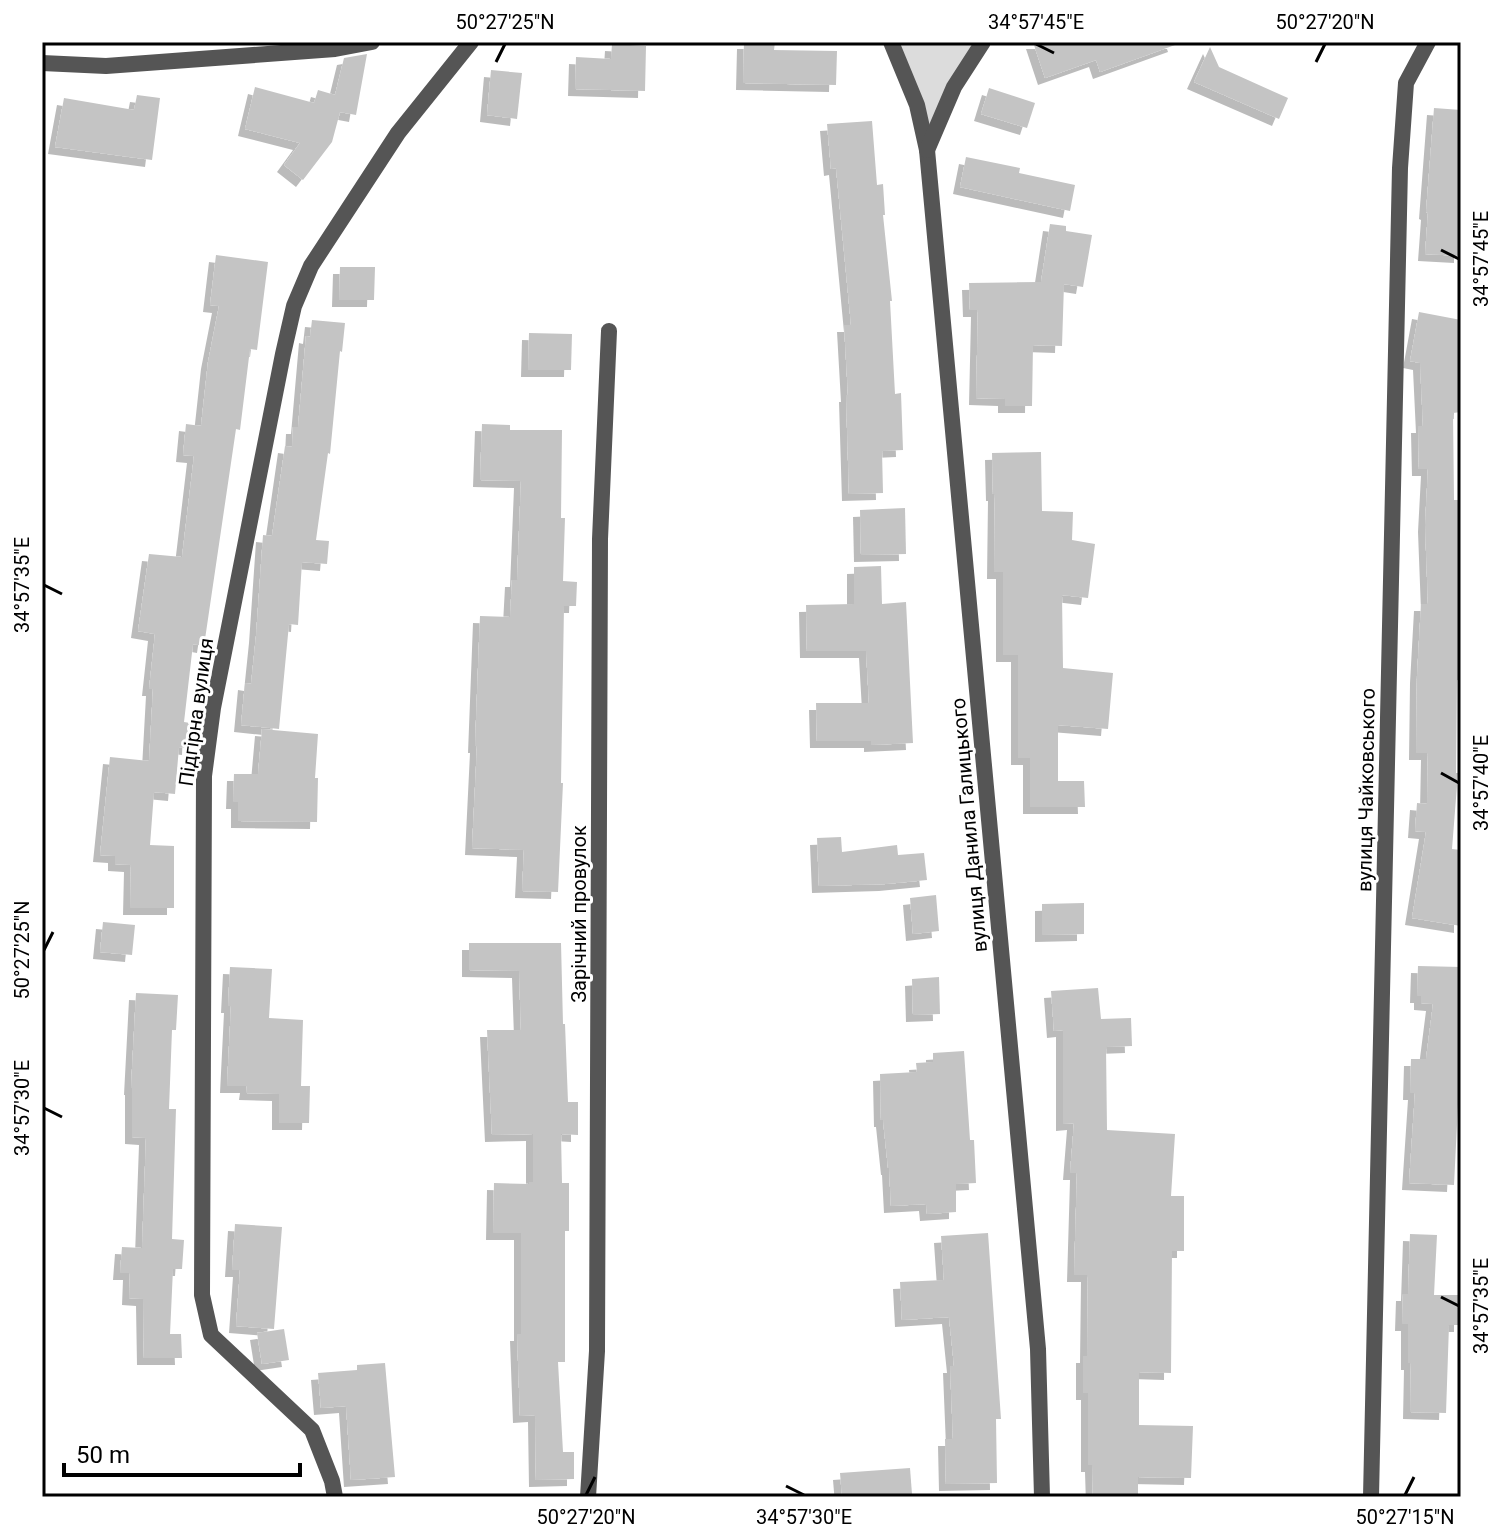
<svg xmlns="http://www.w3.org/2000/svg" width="1503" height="1539" font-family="Roboto,sans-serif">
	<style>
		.green { fill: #dcdcdc }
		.building { fill: #c4c4c4; filter: url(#shadow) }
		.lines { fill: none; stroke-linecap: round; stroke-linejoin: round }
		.minor { stroke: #555; stroke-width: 16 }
		.ticks { fill: none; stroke: #000; stroke-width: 3 }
		.labels { text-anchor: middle; stroke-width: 6; stroke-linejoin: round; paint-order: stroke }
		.street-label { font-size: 20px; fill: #000; stroke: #fff }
		.neatline { fill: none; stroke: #000; stroke-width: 3 }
		.ticks-label { font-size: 20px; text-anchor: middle; fill: #000 }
	</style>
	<defs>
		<filter id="shadow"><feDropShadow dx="-7" dy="7" stdDeviation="0" flood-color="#0004"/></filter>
	</defs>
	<rect width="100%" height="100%" fill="#fff"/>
	<polygon class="green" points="891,42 983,42 927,150"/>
	<g class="building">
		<polygon points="744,42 775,42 774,50 837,51 836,85 743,83"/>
		<polygon points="1033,42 1174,42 1175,45 1100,72 1096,60 1045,78"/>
		<polygon points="612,44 646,46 645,91 575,89 576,57 611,59"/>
		<polygon points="1210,47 1219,67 1288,98 1279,119 1194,82"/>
		<polygon points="367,54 356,115 340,112 332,142 303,180 284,165 300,143 245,129 255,87 314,103 318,90 335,95 344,58"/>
		<polygon points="491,70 522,73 517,119 487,115"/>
		<polygon points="989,88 1035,103 1027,128 981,114"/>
		<polygon points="137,95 160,98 152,160 55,147 64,98 134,110"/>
		<polygon points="1434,108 1461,110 1461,256 1425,254 1428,213 1426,212"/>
		<polygon points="872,121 877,185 883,184 885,215 883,215 892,301 890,301 895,394 901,393 903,450 882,451 883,493 849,494 846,395 848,395 844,325 851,325 836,168 831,169 827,124"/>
		<polygon points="966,157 1020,168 1019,173 1075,185 1070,211 960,187"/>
		<polygon points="1050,224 1066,226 1066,231 1092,235 1083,287 1064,284 1062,346 1033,345 1032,406 1005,406 1005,399 976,398 978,310 970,310 969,283 1041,282"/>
		<polygon points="216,255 268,262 257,350 250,349 240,430 236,429 204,646 193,644 184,722 190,723 189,748 179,747 175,794 154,792 150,845 174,846 174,908 130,908 131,865 115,864 115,856 100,855 110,757 149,761 153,689 149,689 155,634 138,631 149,554 182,557 194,456 183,455 186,424 201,426 208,362 219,306 210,305"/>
		<polygon points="340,267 375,267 374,300 339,300"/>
		<polygon points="1419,312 1461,320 1461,412 1453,413 1454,500 1461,500 1461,681 1457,680 1456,773 1458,773 1452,849 1461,850 1461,926 1412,918 1426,832 1415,831 1417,803 1427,804 1428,753 1416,753 1417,676 1421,604 1428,604 1425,525 1428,469 1419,469 1418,426 1423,426 1420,363 1410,361"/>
		<polygon points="312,320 345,323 342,352 340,351 330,454 328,453 316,540 329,541 327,564 302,562 298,625 289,624 279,729 241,725 245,683 251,684 256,636 263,535 272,536 285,446 292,447 293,427 298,427 306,336 310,337"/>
		<polygon points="529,333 572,334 571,370 528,370"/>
		<polygon points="482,424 510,425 510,430 562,430 561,518 565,518 563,581 577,582 576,606 564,606 561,783 563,783 558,892 522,891 524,850 472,848 477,746 475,746 480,616 510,617 512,580 517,580 521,481 480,480"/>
		<polygon points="1041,452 1042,511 1073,512 1072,540 1095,544 1088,598 1062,595 1063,668 1113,673 1108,729 1058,725 1058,781 1084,781 1085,807 1030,807 1030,758 1018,758 1018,655 1003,655 1003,572 994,572 995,494 993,494 992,453"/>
		<polygon points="905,508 906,554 861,555 860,510"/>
		<polygon points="881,566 882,604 906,602 913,743 871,745 871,741 817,741 816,703 869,703 866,651 807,651 806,605 854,604 854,567"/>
		<polygon points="262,729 318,734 315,778 318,778 317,822 238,821 238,802 233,802 234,774 258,774"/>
		<polygon points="841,837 842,852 897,845 898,855 924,853 927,880 886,884 819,886 817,838"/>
		<polygon points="936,895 939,931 913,934 910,898"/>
		<polygon points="1084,903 1084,934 1042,935 1042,904"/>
		<polygon points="103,922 135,925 132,955 100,952"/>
		<polygon points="469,943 561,943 563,1024 565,1024 568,1102 578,1102 578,1135 561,1134 562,1183 569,1183 569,1231 565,1231 565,1362 558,1362 563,1452 574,1452 574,1479 536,1480 535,1415 520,1416 517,1334 521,1334 521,1233 493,1233 494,1183 529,1184 529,1182 533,1182 533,1134 492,1135 487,1030 521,1030 519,971 469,970"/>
		<polygon points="1418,966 1461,967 1458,1030 1461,1030 1461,1044 1454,1185 1409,1183 1415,1093 1410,1093 1411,1059 1426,1059 1433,1004 1421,1003 1421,996 1417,996"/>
		<polygon points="230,967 272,969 269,1018 303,1020 301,1086 310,1086 309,1123 279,1123 279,1094 246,1093 247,1086 227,1086 231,1006 228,1006"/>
		<polygon points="939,977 940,1014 913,1015 912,979"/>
		<polygon points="1098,988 1101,1019 1131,1018 1132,1046 1106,1047 1107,1130 1175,1134 1171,1196 1184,1196 1184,1251 1172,1251 1171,1373 1139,1372 1139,1425 1193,1426 1191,1478 1138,1477 1138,1497 1093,1497 1092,1465 1088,1465 1088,1393 1083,1393 1083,1356 1087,1356 1088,1275 1074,1275 1077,1173 1070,1173 1074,1123 1063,1124 1063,1030 1054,1031 1051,991"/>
		<polygon points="136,993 178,995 176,1030 172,1030 169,1109 176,1109 172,1239 184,1240 182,1269 173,1269 170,1334 181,1334 182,1358 144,1358 143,1299 129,1298 130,1273 120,1273 122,1247 142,1248 146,1138 132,1137 132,1088 131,1088"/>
		<polygon points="964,1051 970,1140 974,1140 976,1183 956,1184 956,1212 927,1214 926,1204 891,1206 889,1168 888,1168 883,1120 881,1120 880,1074 917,1072 916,1063 933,1062 933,1053"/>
		<polygon points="235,1224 282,1227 274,1329 236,1326 240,1270 232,1270"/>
		<polygon points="988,1233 1001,1419 996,1419 997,1483 946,1484 945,1439 953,1439 950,1366 954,1366 949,1317 902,1320 900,1282 944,1280 941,1236"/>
		<polygon points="1410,1234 1437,1235 1434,1295 1461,1295 1461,1325 1449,1325 1446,1413 1410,1412 1411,1363 1408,1363 1408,1324 1402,1324 1403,1294 1408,1294"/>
		<polygon points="284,1329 289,1360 262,1364 257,1333"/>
		<polygon points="385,1363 395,1477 351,1480 346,1406 321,1408 318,1373 357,1370 357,1365"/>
		<polygon points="910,1468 912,1494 842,1497 840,1473"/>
	</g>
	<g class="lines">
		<g class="minor">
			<polyline points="891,42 917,105 927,150 1038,1349 1042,1497"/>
			<polyline points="42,63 106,66 335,49 372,42"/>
			<polyline points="927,150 954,87 983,42"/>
			<polyline points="335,1497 332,1481 312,1430 211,1335 202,1295 204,776 213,708 283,354 294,306 311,266 398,133 471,42"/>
			<polyline points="588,1497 597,1351 600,539 609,331"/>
			<polyline points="1371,1497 1400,168 1406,83 1428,42"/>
		</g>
	</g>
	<path class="ticks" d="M 1036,44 L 1054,53M 496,62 L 505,44M 1316,62 L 1325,44M 1441,250 L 1459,259M 44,585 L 62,594M 1441,773 L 1459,783M 44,950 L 53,932M 44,1108 L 62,1117M 1441,1297 L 1459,1306M 786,1486 L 804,1495M 586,1495 L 595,1477M 1405,1495 L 1414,1477"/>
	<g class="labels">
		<g class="street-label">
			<text transform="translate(196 712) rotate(-82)" y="7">Підгірна вулиця</text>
			<text transform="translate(1366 790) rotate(-89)" y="7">вулиця Чайковського</text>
			<text transform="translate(969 825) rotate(-95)" y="7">вулиця Данила Галицького</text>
			<text transform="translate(579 914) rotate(-90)" y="7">Зарічний провулок</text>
		</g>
	</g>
	<rect width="1503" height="1539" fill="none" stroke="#ffffff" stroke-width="88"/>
	<path d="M64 1463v12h236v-12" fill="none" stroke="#000000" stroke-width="4"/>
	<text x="76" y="1463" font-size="24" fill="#000000" stroke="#ffffff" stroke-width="6" paint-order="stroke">50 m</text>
	<rect x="44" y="44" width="1415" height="1451" class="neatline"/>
	<g class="ticks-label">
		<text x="505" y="29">50°27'25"N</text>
		<text x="1036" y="29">34°57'45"E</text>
		<text x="1325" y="29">50°27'20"N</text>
		<text transform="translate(1481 259) rotate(-90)" y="7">34°57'45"E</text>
		<text transform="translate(22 585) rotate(-90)" y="7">34°57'35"E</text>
		<text transform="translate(1481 783) rotate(-90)" y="7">34°57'40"E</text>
		<text transform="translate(22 950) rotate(-90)" y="7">50°27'25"N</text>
		<text transform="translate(22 1108) rotate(-90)" y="7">34°57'30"E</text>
		<text transform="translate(1481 1306) rotate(-90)" y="7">34°57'35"E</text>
		<text x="586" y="1524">50°27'20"N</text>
		<text x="804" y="1524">34°57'30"E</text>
		<text x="1405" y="1524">50°27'15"N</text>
	</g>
</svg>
